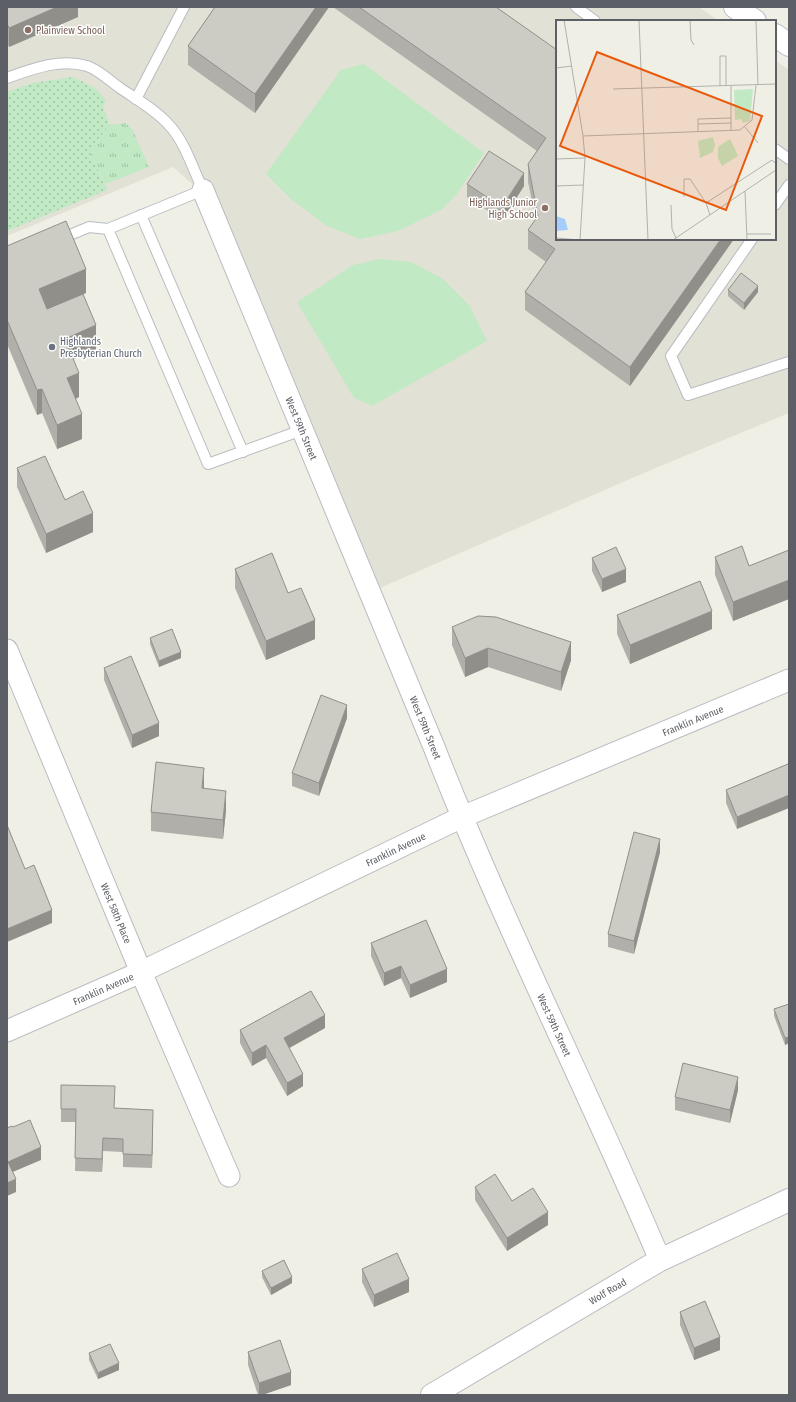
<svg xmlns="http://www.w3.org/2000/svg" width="796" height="1402" font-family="'Fira Sans Condensed',sans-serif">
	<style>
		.education { fill: #e2e1d5 }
		.grass { fill: url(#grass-dots) }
		.park { fill: url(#park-tufts) }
		.pitch { fill: #c0e9c4 }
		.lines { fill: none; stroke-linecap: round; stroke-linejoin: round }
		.lane-casing { stroke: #b9bcc1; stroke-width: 12 }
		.street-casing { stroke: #b9bcc1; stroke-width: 23 }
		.secondary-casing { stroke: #babdc3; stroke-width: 24 }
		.lane { stroke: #fff; stroke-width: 10 }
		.street { stroke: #fff; stroke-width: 21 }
		.secondary { stroke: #fff; stroke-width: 22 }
		.wall { fill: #b0afa9 }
		.shaded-wall { fill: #908f89 }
		.building { fill: #cdccc4; stroke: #908f89 }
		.education-dot { fill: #8d6e63; stroke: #fff; stroke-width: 1.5 }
		.worship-dot { fill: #6b7280; stroke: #fff; stroke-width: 1.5 }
		.labels { text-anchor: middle; stroke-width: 3; stroke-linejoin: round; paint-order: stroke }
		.education-label { font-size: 10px; fill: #785e54; stroke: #fff; text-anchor: start }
		.worship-label { font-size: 10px; fill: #5b616d; stroke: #fff; text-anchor: start }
		.street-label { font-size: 10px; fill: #5c6066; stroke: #fff }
		.inset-road { fill: none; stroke: #b1b2ae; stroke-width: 1 }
		.view { fill: #e8590c; fill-opacity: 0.15; stroke: #e8590c; stroke-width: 2 }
		.inset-edge { fill: none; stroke: #5c6066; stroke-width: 2 }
	</style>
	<defs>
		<pattern id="grass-dots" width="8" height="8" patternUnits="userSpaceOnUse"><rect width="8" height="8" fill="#c0e9c4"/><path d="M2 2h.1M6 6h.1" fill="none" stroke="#9fc0a3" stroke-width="1.8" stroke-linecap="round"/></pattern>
		<pattern id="park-tufts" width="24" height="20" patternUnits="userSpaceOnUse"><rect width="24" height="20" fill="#c0e9c4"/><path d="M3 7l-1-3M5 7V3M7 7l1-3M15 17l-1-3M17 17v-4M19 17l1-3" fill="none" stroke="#9fc0a3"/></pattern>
	</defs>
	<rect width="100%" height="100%" fill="#f0efe5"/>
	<polygon class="education" points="7,7 699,7 719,21 557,21 557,239 775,239 775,60 789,70 789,413 646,472 380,588 242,262 223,211 173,167 7,236"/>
	<polygon class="grass" points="73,77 95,88 106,100 103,108 110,125 89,150 107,190 7,231 7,92 33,83"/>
	<polygon class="park" points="125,123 132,129 149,167 105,184 89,150 110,125"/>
	<g class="pitch">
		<polygon points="364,64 484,153 456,195 441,210 398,231 360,239 327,226 291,199 266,174 341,70"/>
		<polygon points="381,259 411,262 443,279 469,305 487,341 372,406 354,398 297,302 353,265"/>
	</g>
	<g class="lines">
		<g class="lane-casing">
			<g id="lane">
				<polyline points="576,7 595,21"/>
				<path d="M 7,78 C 32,69 60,58 87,66 C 99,70 110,81 120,88 C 136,99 156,110 169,125 C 185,142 193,169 203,190 L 108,229 L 208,464 L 302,430"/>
				<polyline points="136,99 184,7"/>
				<polyline points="775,149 789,159"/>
				<polyline points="775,205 789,185"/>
				<polyline points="141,215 243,452"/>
				<polyline points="752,239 671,356 688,395 789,362"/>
				<polyline points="58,240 89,227 108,229"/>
			</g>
		</g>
		<g class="street-casing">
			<g id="street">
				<path id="s1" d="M 203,190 L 434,747 C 502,921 587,1088 660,1260"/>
				<path id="s2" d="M 7,650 L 141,972 L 229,1176"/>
				<path id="s3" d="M 7,1031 L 141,972 L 462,817 L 789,680"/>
			</g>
		</g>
		<g class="secondary-casing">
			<g id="secondary">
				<polyline points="735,7 755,21"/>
				<polyline points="775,35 789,45"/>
				<path id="s4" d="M 432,1395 L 660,1260 L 789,1200"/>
			</g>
		</g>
		<use href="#lane" class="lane"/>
		<use href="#street" class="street"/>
		<use href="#secondary" class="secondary"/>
	</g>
	<g class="wall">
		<polygon points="7,7 78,7 78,17 9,47 7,43"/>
		<polygon points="215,7 329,7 255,113 188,65 188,46"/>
		<polygon points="333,7 496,7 734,239 630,386 525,310 525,292 546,262 528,249 528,230 536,220 528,182 528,164 537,151"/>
		<polygon points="467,184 524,186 502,220 467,197"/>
		<polygon points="7,246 86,293 83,294 96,349 73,359 79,397 76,399 82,439 57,449 42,413 37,415 7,344"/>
		<polygon points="728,290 758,292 744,310 728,296"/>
		<polygon points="17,468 65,500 93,532 46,553 17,487"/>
		<polygon points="789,550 789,599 733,621 715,575 715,557 749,566"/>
		<polygon points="592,558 626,582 602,592 592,571"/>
		<polygon points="235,569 288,593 315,639 266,660 235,588"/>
		<polygon points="617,615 712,629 630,664 617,634"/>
		<polygon points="452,627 571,660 561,691 488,667 465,677 452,645"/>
		<polygon points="150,638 181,658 159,667 150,644"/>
		<polygon points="104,668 159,736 132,748 104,680"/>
		<polygon points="347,718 319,796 292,786 292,773"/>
		<polygon points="788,764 737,829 726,803 726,790"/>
		<polygon points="204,786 204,788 226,810 223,839 151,831 151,812"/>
		<polygon points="660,852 634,954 608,947 608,934"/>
		<polygon points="371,943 447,982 410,998 401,978 384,986 371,956"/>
		<polygon points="789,1004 789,1043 785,1045 774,1016 774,1009"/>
		<polygon points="325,1028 289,1048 303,1086 287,1096 266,1058 252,1066 240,1043 240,1030"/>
		<polygon points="61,1085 114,1108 153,1122 152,1168 123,1167 123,1152 103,1151 102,1172 75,1171 76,1122 61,1122"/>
		<polygon points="738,1090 730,1123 675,1110 675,1097"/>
		<polygon points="475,1187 512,1201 548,1225 507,1251 475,1200"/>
		<polygon points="362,1269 409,1292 374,1307 362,1282"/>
		<polygon points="262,1271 292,1283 271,1295 262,1277"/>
		<polygon points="680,1312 720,1350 694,1360 680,1325"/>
		<polygon points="248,1352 291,1385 262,1395 258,1395 248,1365"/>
		<polygon points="89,1353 119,1370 98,1379 89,1360"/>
	</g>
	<g class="shaded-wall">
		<polygon points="57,7 78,7 78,17 9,47 9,28"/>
		<polygon points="316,7 329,7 255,113 255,94"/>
		<polygon points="524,173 524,186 502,220 502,207"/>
		<polygon points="721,239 734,239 630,386 630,367"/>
		<polygon points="86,269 86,293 39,313 39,289"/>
		<polygon points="758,286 758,292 744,310 744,303"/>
		<polygon points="96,325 96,349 65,363 65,339"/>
		<polygon points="79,373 79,397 67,402 67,378"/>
		<polygon points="42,389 42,413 37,415 37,390"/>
		<polygon points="82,414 82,439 57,449 57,425"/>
		<polygon points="93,513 93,532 46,553 46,534"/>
		<polygon points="626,569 626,582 602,592 602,579"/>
		<polygon points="789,580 789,599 733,621 733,602"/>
		<polygon points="712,611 712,629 630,664 630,645"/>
		<polygon points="315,620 315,639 266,660 266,641"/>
		<polygon points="571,642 571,660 561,691 561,672"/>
		<polygon points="488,648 488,667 465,677 465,658"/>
		<polygon points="181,652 181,658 159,667 159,661"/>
		<polygon points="347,705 347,718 319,796 319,783"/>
		<polygon points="159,723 159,736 132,748 132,735"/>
		<polygon points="204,768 204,786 202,807 202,788"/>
		<polygon points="226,791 226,810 223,839 223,820"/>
		<polygon points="789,795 789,808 737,829 737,817"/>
		<polygon points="660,839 660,852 634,954 634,941"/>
		<polygon points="52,910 52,923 7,942 7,929"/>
		<polygon points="401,966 401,978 384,986 384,973"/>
		<polygon points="447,969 447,982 410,998 410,985"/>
		<polygon points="325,1015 325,1028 284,1051 284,1038"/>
		<polygon points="789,1037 789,1043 785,1045 785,1038"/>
		<polygon points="266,1045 266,1058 252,1066 252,1053"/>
		<polygon points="303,1074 303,1086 287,1096 287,1083"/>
		<polygon points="738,1077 738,1090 730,1123 730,1110"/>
		<polygon points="153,1110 153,1122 152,1168 152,1155"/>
		<polygon points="103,1138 103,1151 102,1172 102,1159"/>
		<polygon points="41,1147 41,1160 8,1174 8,1162"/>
		<polygon points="16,1179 16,1192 7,1196 7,1183"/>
		<polygon points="548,1212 548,1225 507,1251 507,1238"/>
		<polygon points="292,1277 292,1283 271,1295 271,1288"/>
		<polygon points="409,1279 409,1292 374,1307 374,1295"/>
		<polygon points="720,1337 720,1350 694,1360 694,1348"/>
		<polygon points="119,1363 119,1370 98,1379 98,1373"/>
		<polygon points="291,1372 291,1385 262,1395 259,1395 259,1383"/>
	</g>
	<g class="building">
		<polygon points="7,7 57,7 9,28 7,24"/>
		<polygon points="215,7 316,7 255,94 188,46"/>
		<polygon points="359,7 496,7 557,50 557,239 721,239 630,367 525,292 555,249 528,230 538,216 528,164 546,138"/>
		<polygon points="489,151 524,173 502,207 467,184"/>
		<polygon points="66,221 86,269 39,289 47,309 83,294 96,325 65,339 79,373 67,378 82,414 57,425 42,389 37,390 7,320 7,246"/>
		<polygon points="741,273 758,286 744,303 728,290"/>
		<polygon points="45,456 65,500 83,491 93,513 46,534 17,468"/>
		<polygon points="742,546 749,566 789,550 789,580 733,602 715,557"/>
		<polygon points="616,547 626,569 602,579 592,558"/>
		<polygon points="272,553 288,593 301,588 315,620 266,641 235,569"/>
		<polygon points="700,581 712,611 630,645 617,615"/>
		<polygon points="478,616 496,617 571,642 561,672 488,648 465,658 452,627"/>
		<polygon points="172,629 181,652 159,661 150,638"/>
		<polygon points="131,656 159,723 132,735 104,668"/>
		<polygon points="321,695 347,705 319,783 292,773"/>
		<polygon points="156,762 204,768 202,788 226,791 223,820 151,812"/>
		<polygon points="788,764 789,766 789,795 737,817 726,790"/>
		<polygon points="7,825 25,869 34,865 52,910 7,929"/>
		<polygon points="634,832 660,839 634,941 608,934"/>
		<polygon points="426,920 447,969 410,985 401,966 384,973 371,943"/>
		<polygon points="311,991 325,1015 284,1038 303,1074 287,1083 266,1045 252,1053 240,1030"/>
		<polygon points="789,1004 789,1037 785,1038 774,1009"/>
		<polygon points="683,1063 738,1077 730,1110 675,1097"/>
		<polygon points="61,1085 115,1086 114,1108 153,1110 152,1155 123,1154 123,1139 103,1138 102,1159 75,1158 76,1109 61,1109"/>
		<polygon points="30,1120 41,1147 8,1162 16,1179 7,1183 7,1128 12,1126 13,1127"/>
		<polygon points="495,1174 512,1201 533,1188 548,1212 507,1238 475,1187"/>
		<polygon points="397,1253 409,1279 374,1295 362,1269"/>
		<polygon points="284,1260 292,1277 271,1288 262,1271"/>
		<polygon points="705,1301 720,1337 694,1348 680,1312"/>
		<polygon points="280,1340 291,1372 259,1383 248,1352"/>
		<polygon points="110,1344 119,1363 98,1373 89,1353"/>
	</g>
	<g class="education-dot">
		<circle cx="28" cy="30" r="4"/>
		<circle cx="545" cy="208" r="4"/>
	</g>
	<circle class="worship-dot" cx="52" cy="347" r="4"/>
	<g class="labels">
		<g class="education-label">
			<text x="36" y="34">Plainview School</text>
			<text x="537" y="206" text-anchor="end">Highlands Junior<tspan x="537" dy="12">High School</tspan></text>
		</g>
		<g class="worship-label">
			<text x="60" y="345">Highlands<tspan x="60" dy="12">Presbyterian Church</tspan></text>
		</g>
		<g class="street-label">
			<text dy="4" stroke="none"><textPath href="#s1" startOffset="258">West 59th Street</textPath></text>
			<text dy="4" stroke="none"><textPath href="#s3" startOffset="753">Franklin Avenue</textPath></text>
			<text dy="4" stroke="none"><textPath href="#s1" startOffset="582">West 59th Street</textPath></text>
			<text dy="4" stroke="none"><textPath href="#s3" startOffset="429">Franklin Avenue</textPath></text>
			<text dy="4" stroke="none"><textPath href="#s2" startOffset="285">West 58th Place</textPath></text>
			<text dy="4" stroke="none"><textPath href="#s3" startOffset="105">Franklin Avenue</textPath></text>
			<text dy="4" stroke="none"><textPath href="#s1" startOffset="906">West 59th Street</textPath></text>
			<text dy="4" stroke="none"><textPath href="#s4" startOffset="204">Wolf Road</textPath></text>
		</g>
	</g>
	<g transform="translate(556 20)">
		<rect width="220" height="220" fill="#f0efe5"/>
		<path d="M 197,69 L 194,101 L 187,103 L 185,99 L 179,100 L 178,70 Z" fill="#c0e9c4"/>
		<path d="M 157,117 L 159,125 L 157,132 L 144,138 L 142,121 ZM 174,119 L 182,136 L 166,146 L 162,138 L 162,127 Z" fill="#c0e9c4"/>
		<path d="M 0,196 L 9,199 L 12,210 L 0,211 Z" fill="#a5ceff"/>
		<path class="inset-road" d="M 8,0 L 27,116 L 29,138 L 24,220M 83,0 L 92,220M 134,0 L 135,20 L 138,25M 200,0 L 202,65M 0,48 L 16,46M 164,66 L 164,36 L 170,36 L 170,66M 57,69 L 220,64M 175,98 L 175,66M 142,104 L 175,103M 189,107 L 202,123M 142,112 L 142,99 L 175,98 L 175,111M 27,116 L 184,110 L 196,100 L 200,65M 0,139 L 29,138M 0,166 L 27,165M 189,171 L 191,220M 128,177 L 128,159 L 134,159 L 150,183M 115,185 L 116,209 L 120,218M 154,195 L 150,183 L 216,140 L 220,144M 191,214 L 215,214M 0,218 L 24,220M 117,220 L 220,150"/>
		<path class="view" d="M 41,32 L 206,96 L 170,190 L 4,126 Z"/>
		<rect width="220" height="220" class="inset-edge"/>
	</g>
	<rect width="796" height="1402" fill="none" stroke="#5c6066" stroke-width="16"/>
</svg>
